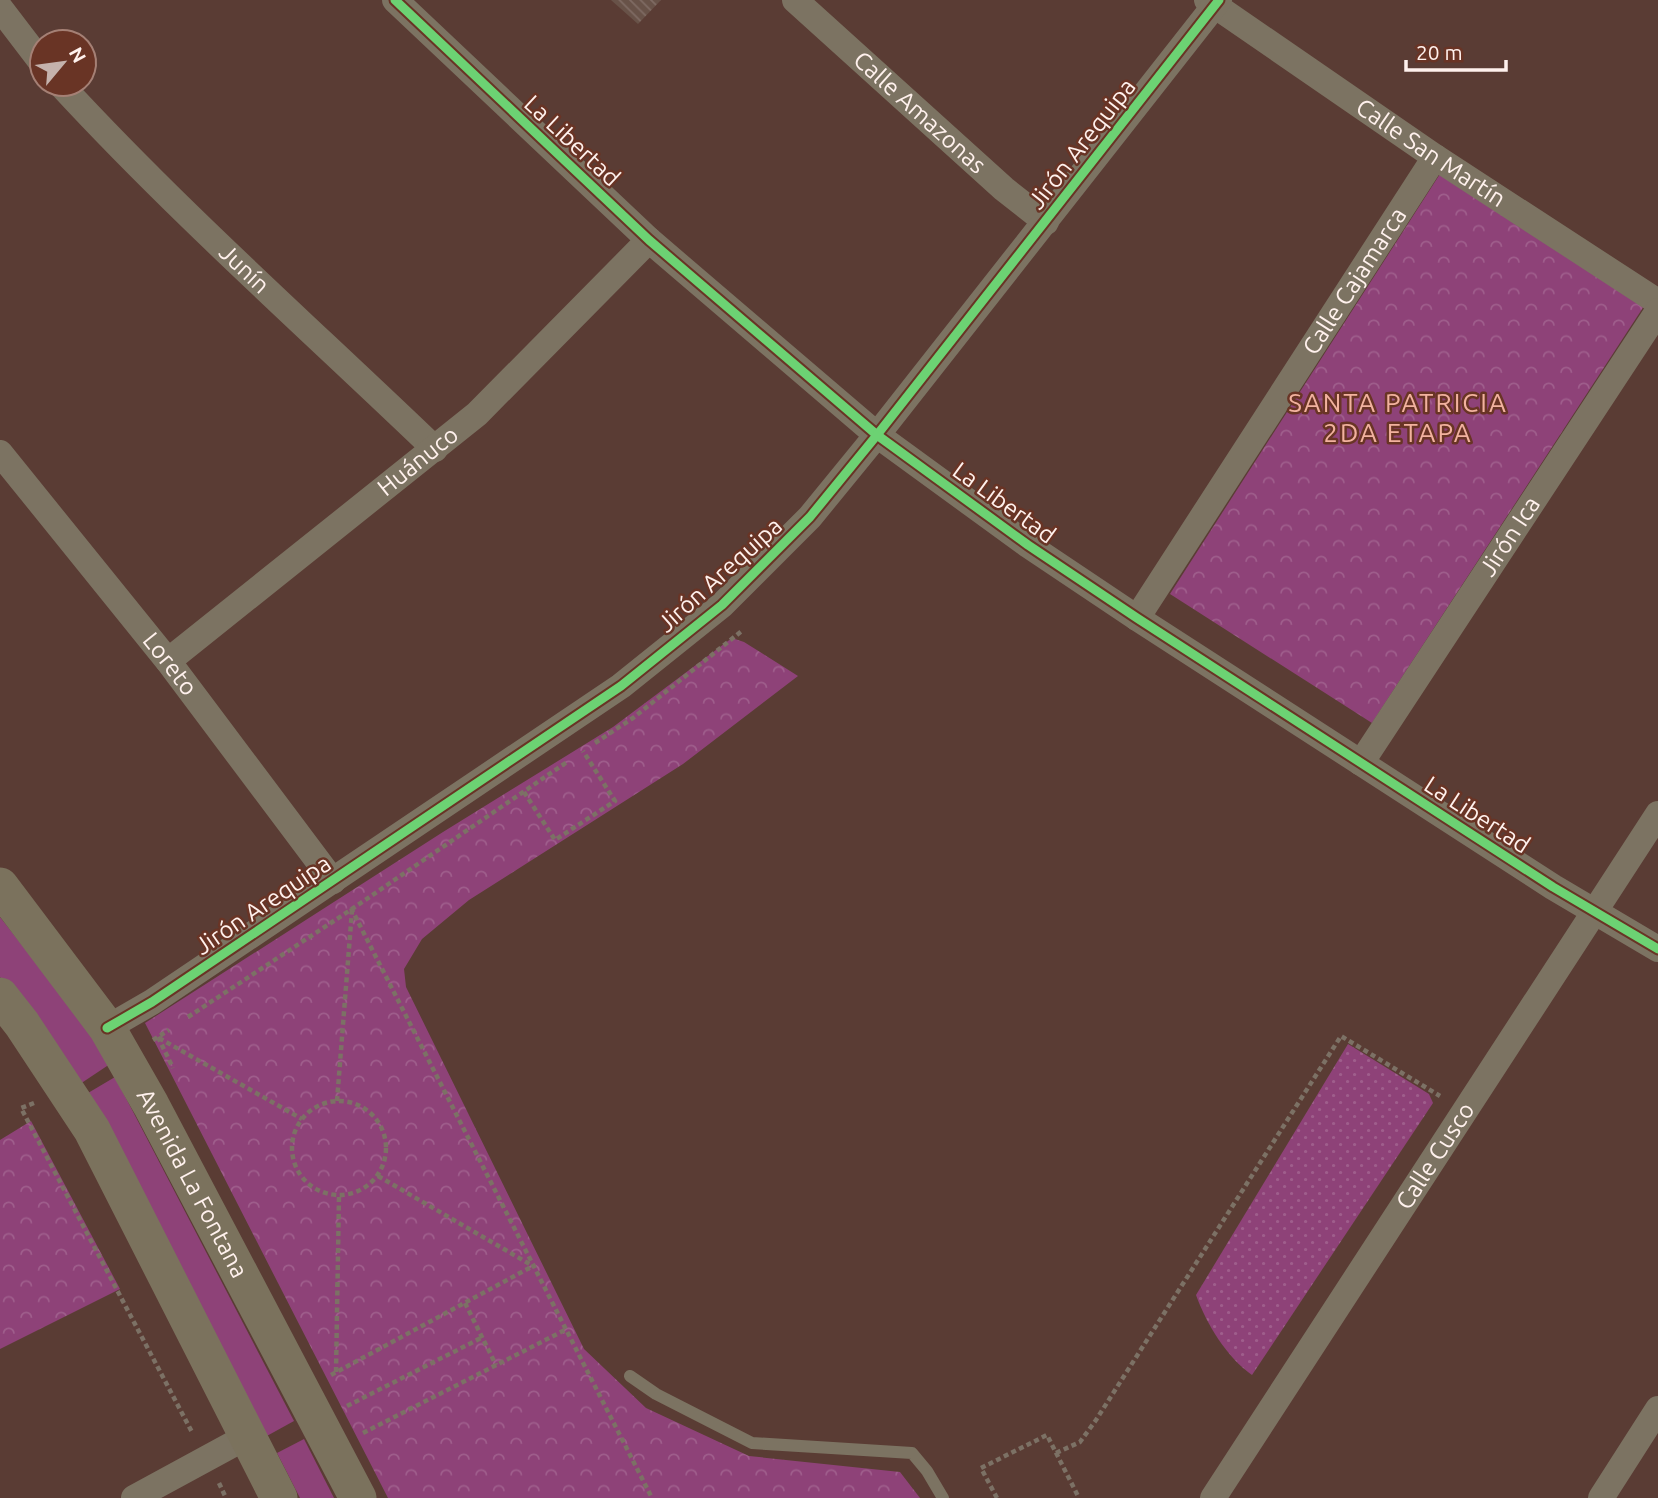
<svg xmlns="http://www.w3.org/2000/svg" width="1658" height="1498" font-family="Ubuntu,sans-serif">
	<style>
		.grass { fill: #8e4278 }
		.park { fill: url(#park-crowns) }
		.garden { fill: url(#garden-dots) }
		.building { fill: url(#building-back-hatch) }
		.lines { fill: none; stroke-linecap: round; stroke-linejoin: round }
		.path { stroke: #7c7165; stroke-width: 4.5; stroke-dasharray: 5 3.5; stroke-linecap: butt }
		.lane { stroke: #7c7362; stroke-width: 12 }
		.street { stroke: #7c7362; stroke-width: 26 }
		.secondary { stroke: #7b725d; stroke-width: 37 }
		.cycleway-casing { stroke: #693425; stroke-width: 13 }
		.cycleway { stroke: #6cd273; stroke-width: 9 }
		.labels { text-anchor: middle; stroke-width: 5; stroke-linejoin: round; paint-order: stroke }
		.street-label { font-size: 24px; fill: #fff1ed; stroke: #693425 }
		.neighbourhood-label { font-size: 26px; letter-spacing: 2px; fill: #f2b29f; stroke: #693425 }
	</style>
	<defs>
		<pattern id="park-crowns" width="20" height="18" patternUnits="userSpaceOnUse" patternTransform="scale(1.75)"><rect width="20" height="18" fill="#8e4278"/><path d="M2 6a3 3 0 1 1 6 0M12 15a3 3 0 1 1 6 0" fill="none" stroke="#9f5e8c"/></pattern>
		<pattern id="garden-dots" width="8" height="8" patternUnits="userSpaceOnUse" patternTransform="scale(1.75)"><rect width="8" height="8" fill="#8e4278"/><path d="M2 2h.1M6 6h.1" fill="none" stroke="#9f5e8c" stroke-width="1.8" stroke-linecap="round"/></pattern>
		<pattern id="building-back-hatch" width="6" height="6" patternUnits="userSpaceOnUse" patternTransform="scale(1.75)"><rect width="6" height="6" fill="#685248"/><path d="M-1 5l2 2M0 0l6 6M5-1l2 2" fill="none" stroke="#7f6b63"/></pattern>
	</defs>
	<rect width="100%" height="100%" fill="#5a3c34"/>
	<g class="grass">
		<polygon points="0,917 88,1029 110,1064 80,1084 57,1048 0,977"/>
		<polygon points="115,1077 294,1421 265,1437 88,1093"/>
		<polygon points="304,1439 334,1498 300,1498 277,1453"/>
	</g>
	<g class="park">
		<polygon points="1440,174 1646,303 1372,723 1170,594"/>
		<polygon points="732,638 744,642 798,676 683,764 469,900 422,939 404,969 406,987 584,1349 646,1408 749,1456 900,1472 920,1498 388,1498 145,1023 443,832 613,727"/>
		<polygon points="31,1121 120,1289 0,1349 0,1140"/>
	</g>
	<path class="garden" d="M 1348,1044 L 1429,1094 L 1433,1103 L 1252,1375 C 1227,1358 1206,1323 1196,1295 Z"/>
	<polygon class="building" points="611,0 661,0 638,24"/>
	<g class="lines">
		<g class="path">
			<polyline points="595,743 633,718 743,630"/>
			<polyline points="524,792 555,840 615,801 583,751"/>
			<polyline points="351,908 652,1498"/>
			<polyline points="188,1017 352,909 567,762"/>
			<polyline points="158,1037 173,1068"/>
			<polyline points="159,1038 302,1119"/>
			<polyline points="153,1040 169,1030"/>
			<circle cx="339" cy="1148" r="47"/>
			<polyline points="337,1101 352,910"/>
			<polyline points="34,1103 21,1108 193,1434"/>
			<polyline points="378,1176 533,1266"/>
			<polyline points="465,1303 496,1365"/>
			<polyline points="336,1372 339,1196"/>
			<polyline points="331,1375 533,1266"/>
			<polyline points="347,1406 483,1337"/>
			<polyline points="363,1433 565,1330"/>
			<polyline points="1056,1453 1080,1442 1096,1420 1341,1036 1440,1096"/>
			<polyline points="219,1483 226,1498"/>
			<polyline points="997,1498 981,1468 1047,1435 1079,1498"/>
		</g>
		<polyline class="lane" points="630,1376 656,1394 752,1443 912,1453 927,1471 943,1498"/>
		<g class="street">
			<polyline points="395,0 649,240 877,435 1028,545 1137,618 1553,887 1658,949"/>
			<path id="s1" d="M 795,0 L 1004,189 L 1046,222"/>
			<path id="s2" d="M 1207,0 L 1435,157 L 1658,302"/>
			<polyline points="0,8 42,63"/>
			<path id="s3" d="M 60,84 C 178,212 309,328 435,449"/>
			<path id="s4" d="M 0,453 L 168,661 L 333,881"/>
			<path id="s5" d="M 1137,618 L 1435,157"/>
			<path id="s6" d="M 168,661 L 477,414 L 649,240"/>
			<path id="s7" d="M 1361,763 L 1658,311"/>
			<polyline points="107,1028 152,1002 621,686 722,605 810,517 877,435 1219,0"/>
			<polyline points="134,1498 248,1436"/>
			<path id="s8" d="M 1213,1498 L 1658,814"/>
			<polyline points="1601,1498 1658,1409"/>
		</g>
		<g class="secondary">
			<path id="s9" d="M 0,886 L 107,1028 L 151,1105 L 358,1498"/>
			<polyline points="0,996 22,1024 92,1130 279,1498"/>
		</g>
		<g class="cycleway-casing">
			<g id="cycleway">
				<polyline points="395,0 649,240 877,435 1028,545 1137,618 1553,887 1658,949"/>
				<polyline points="107,1028 152,1002 621,686 722,605 810,517 877,435 1219,0"/>
			</g>
		</g>
		<use href="#cycleway" class="cycleway"/>
	</g>
	<g class="labels">
		<g class="street-label">
			<text dy="8" stroke="none"><textPath href="#s1" startOffset="168">Calle Amazonas</textPath></text>
			<text transform="translate(572 141) rotate(43)" y="8">La Libertad</text>
			<text transform="translate(1082 144) rotate(-52)" y="8">Jirón Arequipa</text>
			<text dy="8" stroke="none"><textPath href="#s2" startOffset="271">Calle San Martín</textPath></text>
			<text dy="8" stroke="none"><textPath href="#s3" startOffset="261">Junín</textPath></text>
			<text dy="8" stroke="none"><textPath href="#s5" startOffset="401">Calle Cajamarca</textPath></text>
			<text dy="8" stroke="none"><textPath href="#s6" startOffset="320">Huánuco</textPath></text>
			<text transform="translate(1004 503) rotate(36)" y="8">La Libertad</text>
			<text dy="8" stroke="none"><textPath href="#s7" startOffset="271">Jirón Ica</textPath></text>
			<text transform="translate(720 575) rotate(-42)" y="8">Jirón Arequipa</text>
			<text dy="8" stroke="none"><textPath href="#s4" startOffset="271">Loreto</textPath></text>
			<text transform="translate(1477 815) rotate(33)" y="8">La Libertad</text>
			<text transform="translate(263 905) rotate(-34)" y="8">Jirón Arequipa</text>
			<text dy="8" stroke="none"><textPath href="#s8" startOffset="408">Calle Cusco</textPath></text>
			<text dy="8" stroke="none"><textPath href="#s9" startOffset="355">Avenida La Fontana</textPath></text>
		</g>
		<g class="neighbourhood-label">
			<text x="1398" y="412">SANTA PATRICIA<tspan x="1398" dy="30">2DA ETAPA</tspan></text>
		</g>
	</g>
	<g transform="translate(63 63) rotate(61)"><circle r="33" fill="#693425" stroke="#a58075" stroke-width="2"/>
	<path d="M0-5L12 26L0 18L-12 26Z" fill="#c5b2ac"/>
	<text y="-10" font-size="19" font-weight="bold" text-anchor="middle" fill="#fff1ed">N</text>
	</g>
	<path d="M1406 60v10h100v-10" fill="none" stroke="#fff1ed" stroke-width="3.5"/>
	<text x="1416" y="60" font-size="21" fill="#fff1ed" stroke="#693425" stroke-width="5" paint-order="stroke">20 m</text>
</svg>
